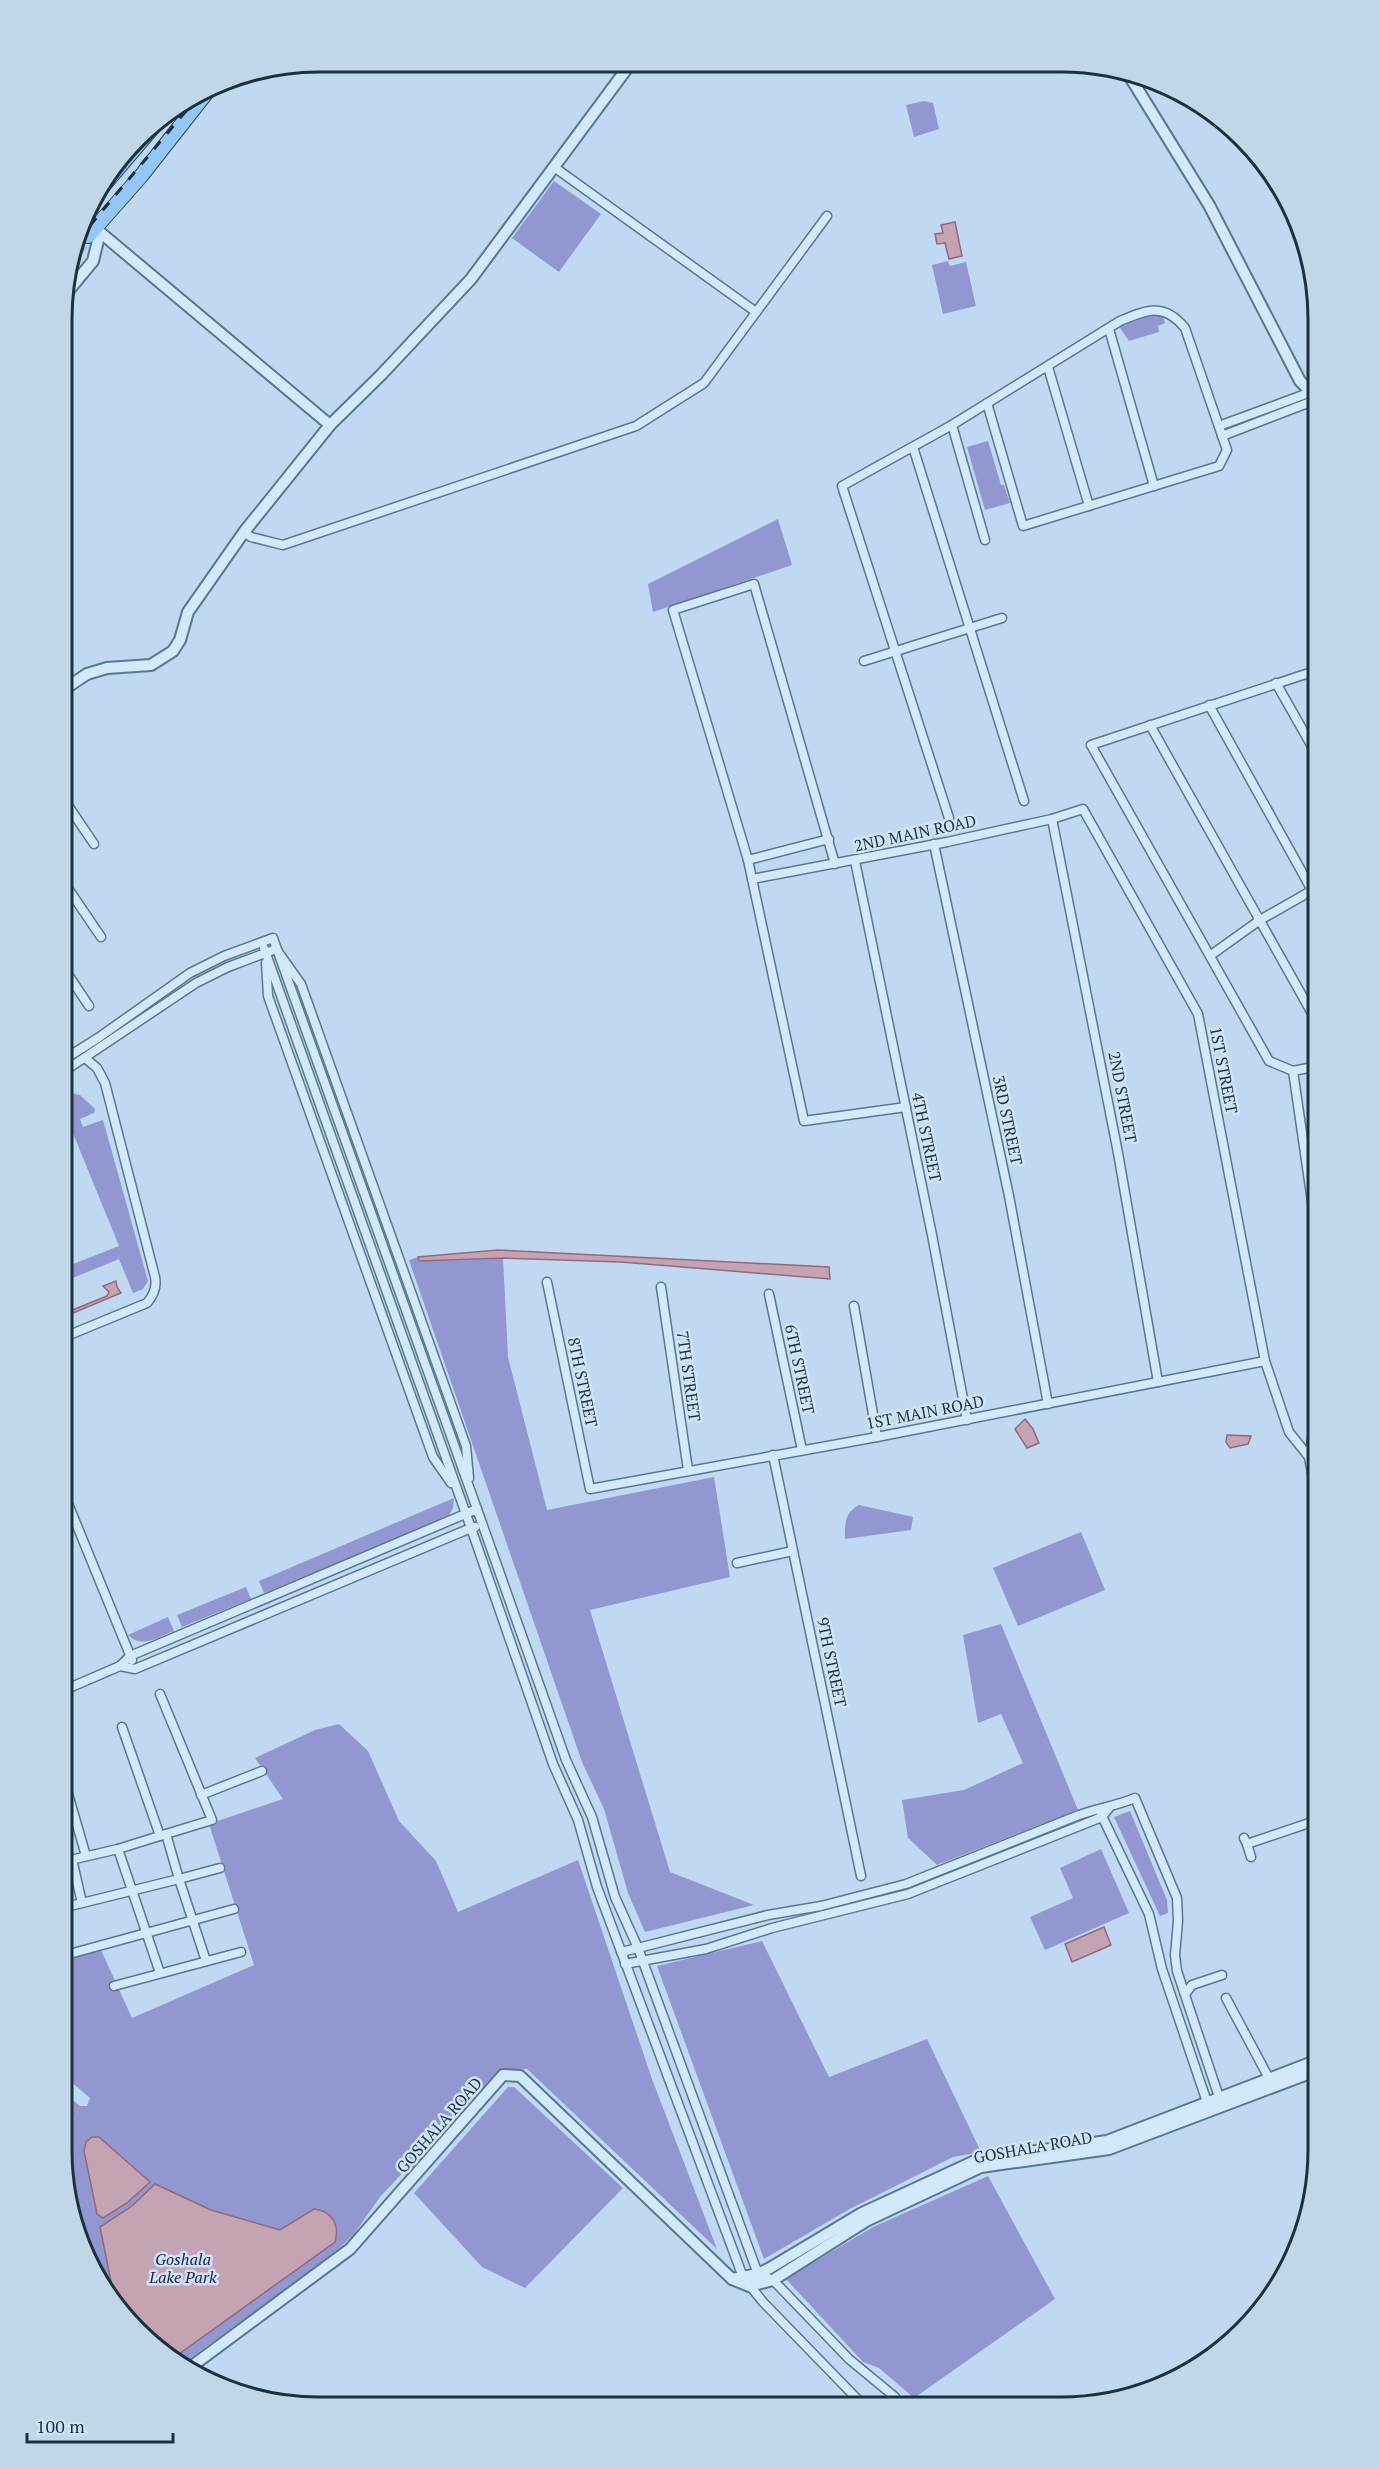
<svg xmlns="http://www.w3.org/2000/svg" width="1380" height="2469" font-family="'PT Serif',serif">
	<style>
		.green { fill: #9397d1 }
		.cemetery { fill: #9396c5 }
		.water { fill: #c4a3b3; stroke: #93697b; stroke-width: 1.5 }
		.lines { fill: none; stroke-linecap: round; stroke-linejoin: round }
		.primary-tunnel { stroke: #9fb7cd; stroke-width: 14; stroke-dasharray: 14 7; stroke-linecap: butt }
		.minor-casing { stroke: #567a8d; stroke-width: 11 }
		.tertiary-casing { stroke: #567a8d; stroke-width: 14 }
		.primary-casing { stroke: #2b4d5a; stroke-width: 16 }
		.minor { stroke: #d4e8fc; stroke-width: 8 }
		.tertiary { stroke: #d4e8fc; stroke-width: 10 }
		.primary { stroke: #94c7f9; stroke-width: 14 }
		.rail { stroke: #1c323b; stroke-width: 3; stroke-dasharray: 10 10; stroke-linecap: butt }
		.labels { text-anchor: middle; stroke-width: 5; stroke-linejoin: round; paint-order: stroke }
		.street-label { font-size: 16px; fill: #1c323b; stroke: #d0e4f9 }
		.park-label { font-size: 16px; font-style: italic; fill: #242059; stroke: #d0e4f9 }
		.rim { fill: none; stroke: #1c323b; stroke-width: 3 }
	</style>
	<rect width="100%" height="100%" fill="#c0d8f2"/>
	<g class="green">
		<polygon points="924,101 933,103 939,129 914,137 906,105"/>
		<polygon points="554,181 601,214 559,272 512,238"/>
		<polygon points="948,261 950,266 966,262 976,306 943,314 932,265"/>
		<polygon points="1150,313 1163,316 1165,323 1158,326 1159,332 1129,341 1118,325"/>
		<polygon points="988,441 1001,485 1004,485 1010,503 985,510 967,447"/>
		<polygon points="778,519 792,565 653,612 648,584"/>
		<polygon points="72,1093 80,1095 95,1109 94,1113 80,1119 83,1127 103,1120 148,1281 143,1289 133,1293 119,1259 63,1282 63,1268 119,1246 68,1121 63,1122 63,1097"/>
		<polygon points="418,1257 420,1261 503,1258 508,1357 547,1510 714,1477 730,1577 590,1610 670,1872 754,1905 645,1932 628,1893 604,1809 582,1762 409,1260"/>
		<polygon points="454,1498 453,1508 448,1517 264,1593 259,1581"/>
		<path d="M 859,1505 L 913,1517 L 911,1530 L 845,1539 C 845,1524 844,1513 859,1505 Z"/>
		<polygon points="1081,1532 1105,1590 1018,1626 993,1568"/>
		<polygon points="246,1587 251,1599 182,1627 177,1615"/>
		<path d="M 168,1617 L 174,1631 C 158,1637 142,1649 128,1635 Z"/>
		<polygon points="1001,1624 1078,1810 937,1865 908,1838 902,1800 964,1790 1023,1763 1001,1714 978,1723 963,1635"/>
		<polygon points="339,1724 368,1751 399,1821 436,1861 458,1912 578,1860 652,2079 717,2249 527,2069 497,2072 380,2197 354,2234 335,2253 181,2365 150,2344 105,2293 81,2245 78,2229 74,2169 66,2157 67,2134 80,2106 87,2106 90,2098 62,2074 62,1959 101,1950 132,2018 254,1965 209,1824 283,1799 255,1758 315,1730"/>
		<polygon points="1130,1811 1167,1900 1168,1913 1160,1916 1114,1817"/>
		<polygon points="1101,1849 1129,1913 1045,1950 1030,1917 1073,1898 1060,1868"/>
		<polygon points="762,1941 829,2077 927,2039 981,2152 953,2157 848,2210 764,2259 657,1966"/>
		<polygon points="508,2087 514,2087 623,2188 525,2288 482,2267 414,2193"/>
		<polygon points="988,2176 1055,2299 914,2398 879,2368 863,2362 786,2279 873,2227"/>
	</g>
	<polygon class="cemetery" points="62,2091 80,2106 67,2134 62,2133"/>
	<g class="water">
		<polygon points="955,222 962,256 949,259 945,243 937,244 935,234 943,233 941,225"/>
		<polygon points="498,1250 829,1267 830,1279 621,1262 503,1258 419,1261 418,1257"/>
		<polygon points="116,1281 117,1287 121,1293 66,1316 65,1313 107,1296 109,1292 103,1286"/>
		<polygon points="1025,1419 1033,1429 1039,1443 1027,1448 1015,1429"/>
		<polygon points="1227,1435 1251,1436 1248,1444 1230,1448 1226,1442"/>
		<polygon points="1104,1927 1111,1945 1072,1962 1065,1944"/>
		<polygon points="92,2137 99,2137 150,2182 127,2203 103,2218 97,2214 84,2151 86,2142"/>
		<path d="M 155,2184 L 211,2210 L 280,2230 L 314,2209 C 332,2211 340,2225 335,2242 L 172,2359 L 150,2344 L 116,2306 L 100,2227 L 132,2206 Z"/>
	</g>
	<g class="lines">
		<polyline class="primary-tunnel" points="73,254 88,236"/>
		<g class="minor-casing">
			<g id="minor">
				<polyline points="554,167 756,312"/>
				<polyline points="1109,329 1154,486"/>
				<polyline points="1048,367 1089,506"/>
				<polyline points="952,425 985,540"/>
				<polyline points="1219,426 1311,392 1313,401 1312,409 1318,427"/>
				<polyline points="1222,436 1313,401"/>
				<polyline points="913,447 1024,801"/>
				<polyline points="244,532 251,537 283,545 636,426 704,383 827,216"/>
				<polyline points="864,661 1002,618"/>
				<polyline points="1276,683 1318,757"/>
				<polyline points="1209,705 1318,901"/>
				<polyline points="1150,725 1318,1024"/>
				<polyline points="63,798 94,844"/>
				<path d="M 949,818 L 842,486 L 952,425 L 1120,321 C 1147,310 1164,302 1185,328 L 1227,450 L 1219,466 L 1023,526 L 987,403"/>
				<polyline points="1052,819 1118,1153 1158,1382"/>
				<polyline points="934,844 1009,1196 1048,1404"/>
				<polyline points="748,860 829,839"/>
				<polyline points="855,861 932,1235 967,1420"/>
				<polyline points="835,864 754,584 673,610 748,860 804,1121 906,1107"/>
				<polyline points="752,879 947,842 1052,819 1083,809 1198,1014 1265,1361 1289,1432 1309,1457 1318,1506"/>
				<polyline points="63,881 101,937"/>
				<polyline points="264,948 466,1514 471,1528 475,1527"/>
				<polyline points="1211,955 1260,920 1318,887"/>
				<polyline points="266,963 268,996 433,1457 451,1483"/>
				<polyline points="63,967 89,1006"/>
				<polyline points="63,1060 98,1038 190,973 224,956 273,938 477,1509"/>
				<polyline points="1318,1066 1293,1071 1269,1061 1091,745 1318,670"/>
				<polyline points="1293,1071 1318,1243"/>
				<polyline points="63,1072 196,983 228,967 276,949 301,984 466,1446 469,1478"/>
				<polyline points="547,1282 590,1489 877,1437 1265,1361"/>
				<polyline points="661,1287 688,1470"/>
				<polyline points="769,1294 802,1450"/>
				<polyline points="854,1306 877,1437"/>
				<path d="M 62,1338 L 147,1303 C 154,1295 157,1287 155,1277 L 105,1083 L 97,1068 L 85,1058"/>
				<polyline points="773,1455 861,1876"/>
				<polyline points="1309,1457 1313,1433 1318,1419"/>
				<polyline points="62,1489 132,1660"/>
				<polyline points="737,1563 793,1551"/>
				<polyline points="120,1666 135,1669 471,1528 553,1764 578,1820 597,1887 743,2277 763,2302 865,2407"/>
				<path d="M 62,1691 L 120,1666 L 130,1656 L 477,1509 L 566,1760 L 592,1817 L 615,1897 L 638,1948 L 768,1915 L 821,1906 L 906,1884 L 1079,1815 C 1098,1808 1116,1806 1135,1798 L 1177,1898 L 1178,1921 L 1175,1955 L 1177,1971 L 1221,2103"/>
				<polyline points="160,1694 212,1820 166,1834"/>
				<polyline points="122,1727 160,1836"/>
				<polyline points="62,1773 86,1856"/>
				<polyline points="201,1795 262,1771"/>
				<polyline points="1101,1814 1149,1914 1162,1969 1209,2108"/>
				<polyline points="1244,1838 1247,1844 1318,1820"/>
				<polyline points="1247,1844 1251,1857"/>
				<polyline points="72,1859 82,1903"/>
				<polyline points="62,1862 118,1849"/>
				<polyline points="62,1908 179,1879 166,1834 118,1849 160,1973"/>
				<polyline points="621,1952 638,1948 758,2274 773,2280 849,2359 895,2397 898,2407"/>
				<polyline points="62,1956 234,1909"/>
				<polyline points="206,1961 179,1879 220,1868"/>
				<polyline points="625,1964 706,1949 772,1928 908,1894 1102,1817 1109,1808"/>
				<polyline points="114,1986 241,1952"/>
				<polyline points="1185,1994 1192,1985 1222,1975"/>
				<polyline points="1226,1998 1271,2082"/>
			</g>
		</g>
		<g class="tertiary-casing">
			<g id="tertiary">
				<polyline points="1127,72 1209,205 1300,381 1311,392 1318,393"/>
				<polyline points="95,228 330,425"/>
				<polyline points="64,296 93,261 100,232"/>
				<polyline points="63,690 87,674 107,668 151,665 173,651 180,640 188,612 244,532 330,425 381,375 471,279 631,63"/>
				<polyline points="732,2279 758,2274 770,2268 862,2213 979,2159 1107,2141 1318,2060"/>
				<polyline points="188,2369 350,2249 503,2075 520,2076 732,2279 749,2286 773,2280 866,2221 981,2167 1109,2149 1318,2070"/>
			</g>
		</g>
		<g class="primary-casing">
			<g id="primary">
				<polyline points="103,186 159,120"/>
				<polyline points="88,236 141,176 211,87"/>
			</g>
		</g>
		<use href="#minor" class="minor"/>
		<use href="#tertiary" class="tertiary"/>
		<use href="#primary" class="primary"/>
		<polyline class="rail" points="77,241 201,93"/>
	</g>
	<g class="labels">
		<g class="street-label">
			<text transform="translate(915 833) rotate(-12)" y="6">2ND MAIN ROAD</text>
			<text transform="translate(1224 1070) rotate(79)" y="6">1ST STREET</text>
			<text transform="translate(1123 1097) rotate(79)" y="6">2ND STREET</text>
			<text transform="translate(1008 1120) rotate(78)" y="6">3RD STREET</text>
			<text transform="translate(927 1137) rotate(78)" y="6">4TH STREET</text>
			<text transform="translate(800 1369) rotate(78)" y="6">6TH STREET</text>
			<text transform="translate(689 1376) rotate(82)" y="6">7TH STREET</text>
			<text transform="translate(583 1382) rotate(78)" y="6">8TH STREET</text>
			<text transform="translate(925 1412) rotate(-11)" y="6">1ST MAIN ROAD</text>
			<text transform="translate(832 1662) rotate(78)" y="6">9TH STREET</text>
			<text transform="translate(439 2125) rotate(-49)" y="6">GOSHALA ROAD</text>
			<text transform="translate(1033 2147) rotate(-10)" y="6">GOSHALA ROAD</text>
		</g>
		<g class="park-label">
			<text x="183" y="2265">Goshala<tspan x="183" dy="18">Lake Park</tspan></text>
		</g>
	</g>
	<path d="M0 0H1380V2469H0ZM319 72H1061A247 247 0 0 1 1308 319V2150A247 247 0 0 1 1061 2397H319A247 247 0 0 1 72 2150V319A247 247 0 0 1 319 72Z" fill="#c2d6ea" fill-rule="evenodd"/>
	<path class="rim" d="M319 72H1061A247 247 0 0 1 1308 319V2150A247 247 0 0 1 1061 2397H319A247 247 0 0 1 72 2150V319A247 247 0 0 1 319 72Z"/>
	<path d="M27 2433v9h146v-9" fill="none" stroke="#1c323b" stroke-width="3"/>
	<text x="36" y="2433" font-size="18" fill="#1c323b" stroke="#d0e4f9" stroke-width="4.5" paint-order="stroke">100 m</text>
</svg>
